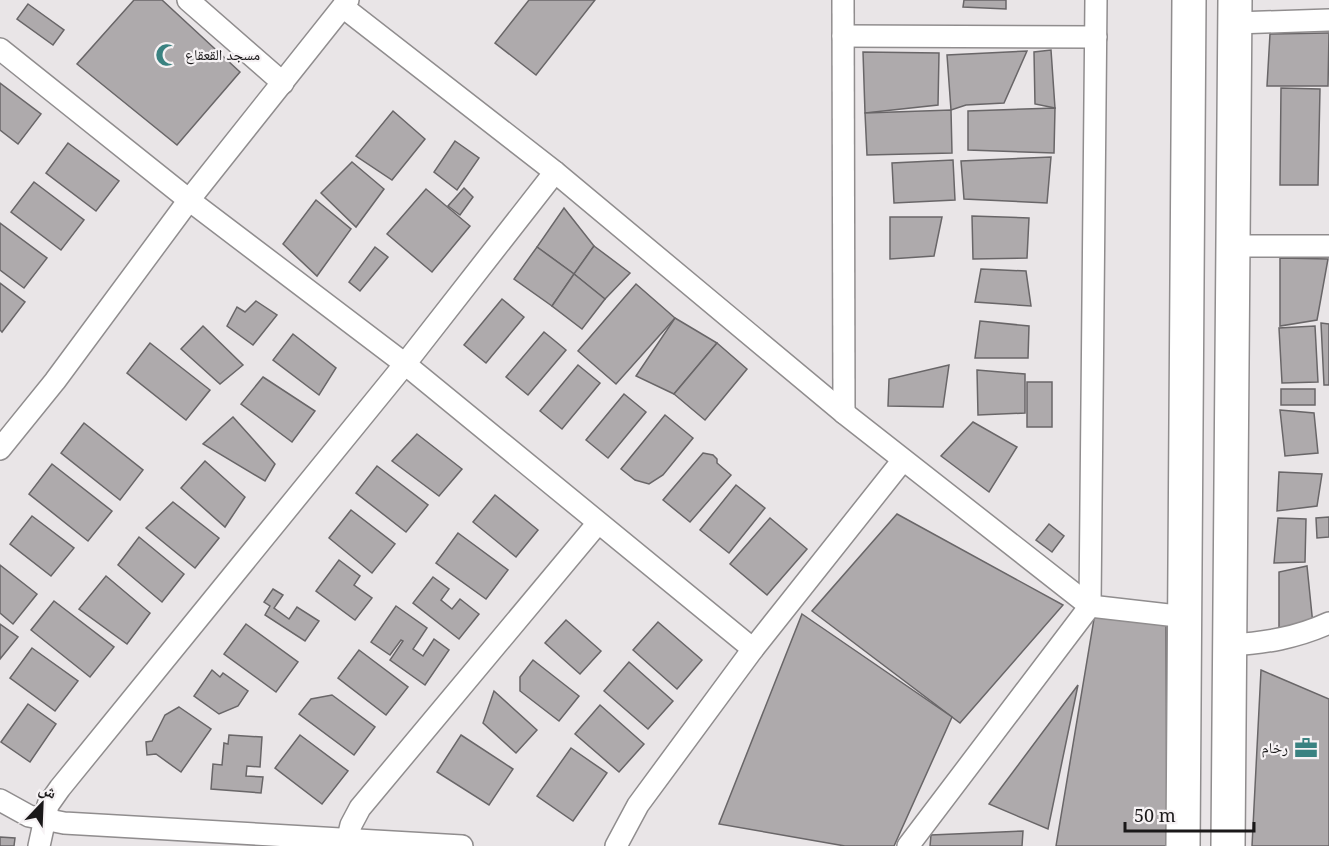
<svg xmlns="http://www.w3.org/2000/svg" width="1329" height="846" font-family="'Noto Serif','Noto Naskh Arabic',serif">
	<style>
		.building { fill: #aeaaac; stroke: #696668; stroke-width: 1.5 }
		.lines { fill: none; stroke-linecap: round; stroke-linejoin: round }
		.street-casing { stroke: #908d8e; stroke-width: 24 }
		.primary-casing { stroke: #908d8e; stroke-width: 36 }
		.street { stroke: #fff; stroke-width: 21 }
		.primary { stroke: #fff; stroke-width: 33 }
		.labels { text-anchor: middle; stroke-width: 4.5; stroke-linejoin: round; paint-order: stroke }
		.poi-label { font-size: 15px; fill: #1a1819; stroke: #f6f2f4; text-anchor: start }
	</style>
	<rect width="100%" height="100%" fill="#e9e5e7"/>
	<g class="building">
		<polygon points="134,0 162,0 240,72 177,145 77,64"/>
		<polygon points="529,0 595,0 536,75 495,43"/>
		<polygon points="964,0 1006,0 1006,9 963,7"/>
		<polygon points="28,4 64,30 53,45 17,19"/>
		<polygon points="1329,33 1328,86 1267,86 1270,34"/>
		<polygon points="1051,50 1055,108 1035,104 1034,52"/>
		<polygon points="1027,51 1004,103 966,105 951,110 947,55"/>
		<polygon points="863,52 939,53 938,105 865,113"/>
		<polygon points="0,83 41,114 18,144 0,130"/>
		<polygon points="1281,88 1320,89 1318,185 1280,185"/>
		<polygon points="1055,108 1054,153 968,150 968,111"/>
		<polygon points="951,110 952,153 867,155 865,113"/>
		<polygon points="393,111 425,139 392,180 356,156"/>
		<polygon points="455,141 479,158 457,190 434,172"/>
		<polygon points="68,143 119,181 96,211 46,173"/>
		<polygon points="1051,157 1047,203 964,199 961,161"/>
		<polygon points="953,160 955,200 894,203 892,163"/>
		<polygon points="352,162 384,189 356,227 321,193"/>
		<polygon points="34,182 84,220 61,250 11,212"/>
		<polygon points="464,188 473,197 460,215 448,206"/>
		<polygon points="426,189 470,226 432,272 387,234"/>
		<polygon points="316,200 351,229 317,276 283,244"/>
		<polygon points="564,208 594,246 574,274 537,247"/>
		<polygon points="972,216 1029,218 1027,258 973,259"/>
		<polygon points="890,217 942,217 934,256 890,259"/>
		<polygon points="0,223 47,258 24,288 0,270"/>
		<polygon points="594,246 630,273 605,299 574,274"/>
		<polygon points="375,247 388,257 360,291 349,282"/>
		<polygon points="537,247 574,274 552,306 514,279"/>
		<polygon points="1280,258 1328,259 1317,320 1280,326"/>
		<polygon points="981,269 1026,271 1031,306 975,302"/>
		<polygon points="574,274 605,299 582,329 552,306"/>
		<polygon points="0,283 25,302 2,332 0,330"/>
		<polygon points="636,284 675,318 616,384 578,351"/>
		<polygon points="502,299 524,317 486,363 464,345"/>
		<polygon points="256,301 277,315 253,345 227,326 237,307 245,312"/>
		<polygon points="675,318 717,343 674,394 636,376"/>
		<polygon points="980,321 1029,326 1028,358 975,358"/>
		<polygon points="1321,323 1329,324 1329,385 1324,385"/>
		<polygon points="203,326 243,365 220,384 181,349"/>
		<polygon points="1315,326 1318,382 1282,383 1279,328"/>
		<polygon points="544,332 566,350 528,395 506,377"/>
		<polygon points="293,334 336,368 319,395 273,360"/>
		<polygon points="150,343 210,390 186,420 127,373"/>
		<polygon points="717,343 747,369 705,420 674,394"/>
		<polygon points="578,365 600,383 562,429 540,411"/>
		<polygon points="949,365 943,407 888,406 889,379"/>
		<polygon points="977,370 1025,374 1025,413 978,415"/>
		<polygon points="263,377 315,411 292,442 241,404"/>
		<rect x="1027" y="382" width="25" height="45"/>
		<rect x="1281" y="389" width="34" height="16"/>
		<polygon points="624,394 646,412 608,458 586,440"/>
		<polygon points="1280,410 1314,413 1318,453 1285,456"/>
		<polygon points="665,415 693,438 663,475 649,484 635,480 621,469"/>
		<polygon points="233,417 275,464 265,481 203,444"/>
		<polygon points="973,422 1017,447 989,492 941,456"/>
		<polygon points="84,423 143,470 120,500 61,453"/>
		<polygon points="417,434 462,469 439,496 392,461"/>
		<polygon points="703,453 713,455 717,459 717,463 731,475 690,522 663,500"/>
		<polygon points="205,461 245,497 225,527 181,488"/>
		<polygon points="52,464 112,511 88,541 29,494"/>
		<polygon points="377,466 428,505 406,532 356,493"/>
		<polygon points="1279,472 1322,474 1317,506 1277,511"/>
		<polygon points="736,485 765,508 729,553 700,530"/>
		<polygon points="495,495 538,530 516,557 473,522"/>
		<polygon points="173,502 219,538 195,568 146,528"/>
		<polygon points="351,510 395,544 372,573 329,538"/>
		<polygon points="897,514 1063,605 960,723 812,611"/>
		<polygon points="32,516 74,548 51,576 10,544"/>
		<polygon points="1329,517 1329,537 1317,538 1316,518"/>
		<polygon points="770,518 807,549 767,595 730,564"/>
		<polygon points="1278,518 1306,519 1305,562 1274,563"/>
		<polygon points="1049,524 1064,536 1052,552 1036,540"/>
		<polygon points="458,533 508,570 486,599 436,563"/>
		<polygon points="139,537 184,574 162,602 118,565"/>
		<polygon points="339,560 360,576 354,585 372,598 355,620 316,591"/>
		<polygon points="0,565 37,594 13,624 0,613"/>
		<polygon points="1307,566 1313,625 1279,632 1279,572"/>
		<polygon points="106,576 150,613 127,644 79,609"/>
		<polygon points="433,577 449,589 441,600 452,609 460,599 479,614 459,639 413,603"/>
		<polygon points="273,589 283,595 274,608 289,619 297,607 319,621 305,641 265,615 270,606 264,602"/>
		<polygon points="54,601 114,647 90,677 31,630"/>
		<polygon points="396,606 427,628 413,649 423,656 434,639 449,650 425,685 390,660 403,641 401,640 390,655 371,642"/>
		<polygon points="1096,607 1166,623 1167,846 1056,846"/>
		<polygon points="802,614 952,717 894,846 845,846 719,824"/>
		<polygon points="566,620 601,651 580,674 545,643"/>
		<polygon points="658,622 702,660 677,689 633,650"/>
		<polygon points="0,624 18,637 0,659"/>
		<polygon points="246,624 298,662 276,692 224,654"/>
		<polygon points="32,648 78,681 55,711 10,678"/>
		<polygon points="359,650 408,687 386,715 338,678"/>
		<polygon points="533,660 579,696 559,721 520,691 520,677"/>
		<polygon points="629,662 673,701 648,729 604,691"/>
		<polygon points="212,670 220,677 223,673 248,691 238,706 219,714 194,696"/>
		<polygon points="1261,670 1329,699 1329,846 1252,846"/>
		<polygon points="1078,685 1048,829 989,804"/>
		<polygon points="494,691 537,730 516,753 483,723"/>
		<polygon points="332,695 375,727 354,755 299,714 311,699"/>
		<polygon points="28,704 56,724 30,762 1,742"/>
		<polygon points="600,705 644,744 619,772 575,734"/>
		<polygon points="179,707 211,729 181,772 156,754 147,755 146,742 152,741 165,715"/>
		<polygon points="229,735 262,737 260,767 247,766 246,776 263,777 261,793 211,789 213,764 222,765 224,743 228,744"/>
		<polygon points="300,735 348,771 322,804 275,768"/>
		<polygon points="461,735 513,769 489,805 437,772"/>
		<polygon points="571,748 607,773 573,821 537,796"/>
		<polygon points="1023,831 1022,846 930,846 931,835"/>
		<polygon points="0,837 15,838 14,846 0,846"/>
	</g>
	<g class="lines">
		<g class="street-casing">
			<g id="street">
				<polyline points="188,0 283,83"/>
				<polyline points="843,0 844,413"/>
				<polyline points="343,7 555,172 844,413 1090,606 1186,617"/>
				<polyline points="1235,23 1329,20"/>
				<polyline points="843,36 1096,37"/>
				<polyline points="0,49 189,200 405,364 753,649"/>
				<polyline points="1232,246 1329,246"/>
				<polyline points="0,449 55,381 189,200 348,0"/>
				<path d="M 1229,645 C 1265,643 1296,638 1329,623"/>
				<polyline points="0,800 29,816 64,823 462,846"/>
				<polyline points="39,846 48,805 60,788 405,364 555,172"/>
				<polyline points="346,846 351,825 360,808 598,523"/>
				<polyline points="616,846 638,805 753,649 903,460"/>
				<polyline points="908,846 1090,606 1096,0"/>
			</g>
		</g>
		<g class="primary-casing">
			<g id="primary">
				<polyline points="1183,846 1189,0"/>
				<polyline points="1228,846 1235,0"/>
			</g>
		</g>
		<use href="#street" class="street"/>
		<use href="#primary" class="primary"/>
	</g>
	<defs>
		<g id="mosque-bare" transform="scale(1.8)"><path d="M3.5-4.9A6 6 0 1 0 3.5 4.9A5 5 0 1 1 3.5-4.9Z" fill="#3a8281" stroke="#f6f2f4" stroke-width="2.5" paint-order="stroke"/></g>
		<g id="office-bare" transform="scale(1.8)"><path d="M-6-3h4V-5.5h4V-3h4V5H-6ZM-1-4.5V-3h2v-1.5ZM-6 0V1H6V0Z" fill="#3a8281" stroke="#f6f2f4" stroke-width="2.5" paint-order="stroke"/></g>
	</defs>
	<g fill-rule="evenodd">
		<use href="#mosque-bare" x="167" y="55"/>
		<use href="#office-bare" x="1306" y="748"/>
	</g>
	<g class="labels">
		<g class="poi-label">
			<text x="185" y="60">مسجد القعقاع</text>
			<text x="1288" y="753" text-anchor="end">رخام</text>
		</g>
	</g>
	<g transform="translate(42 804) rotate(23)" stroke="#f6f2f4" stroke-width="4.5" paint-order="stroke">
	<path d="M0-4.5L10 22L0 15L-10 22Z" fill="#1a1819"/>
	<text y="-9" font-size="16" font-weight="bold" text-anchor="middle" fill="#1a1819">ش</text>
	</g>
	<path d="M1125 822v9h129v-9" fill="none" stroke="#1a1819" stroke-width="3"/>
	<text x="1134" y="822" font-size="18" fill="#1a1819" stroke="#f6f2f4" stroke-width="4.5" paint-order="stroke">50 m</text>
</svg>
